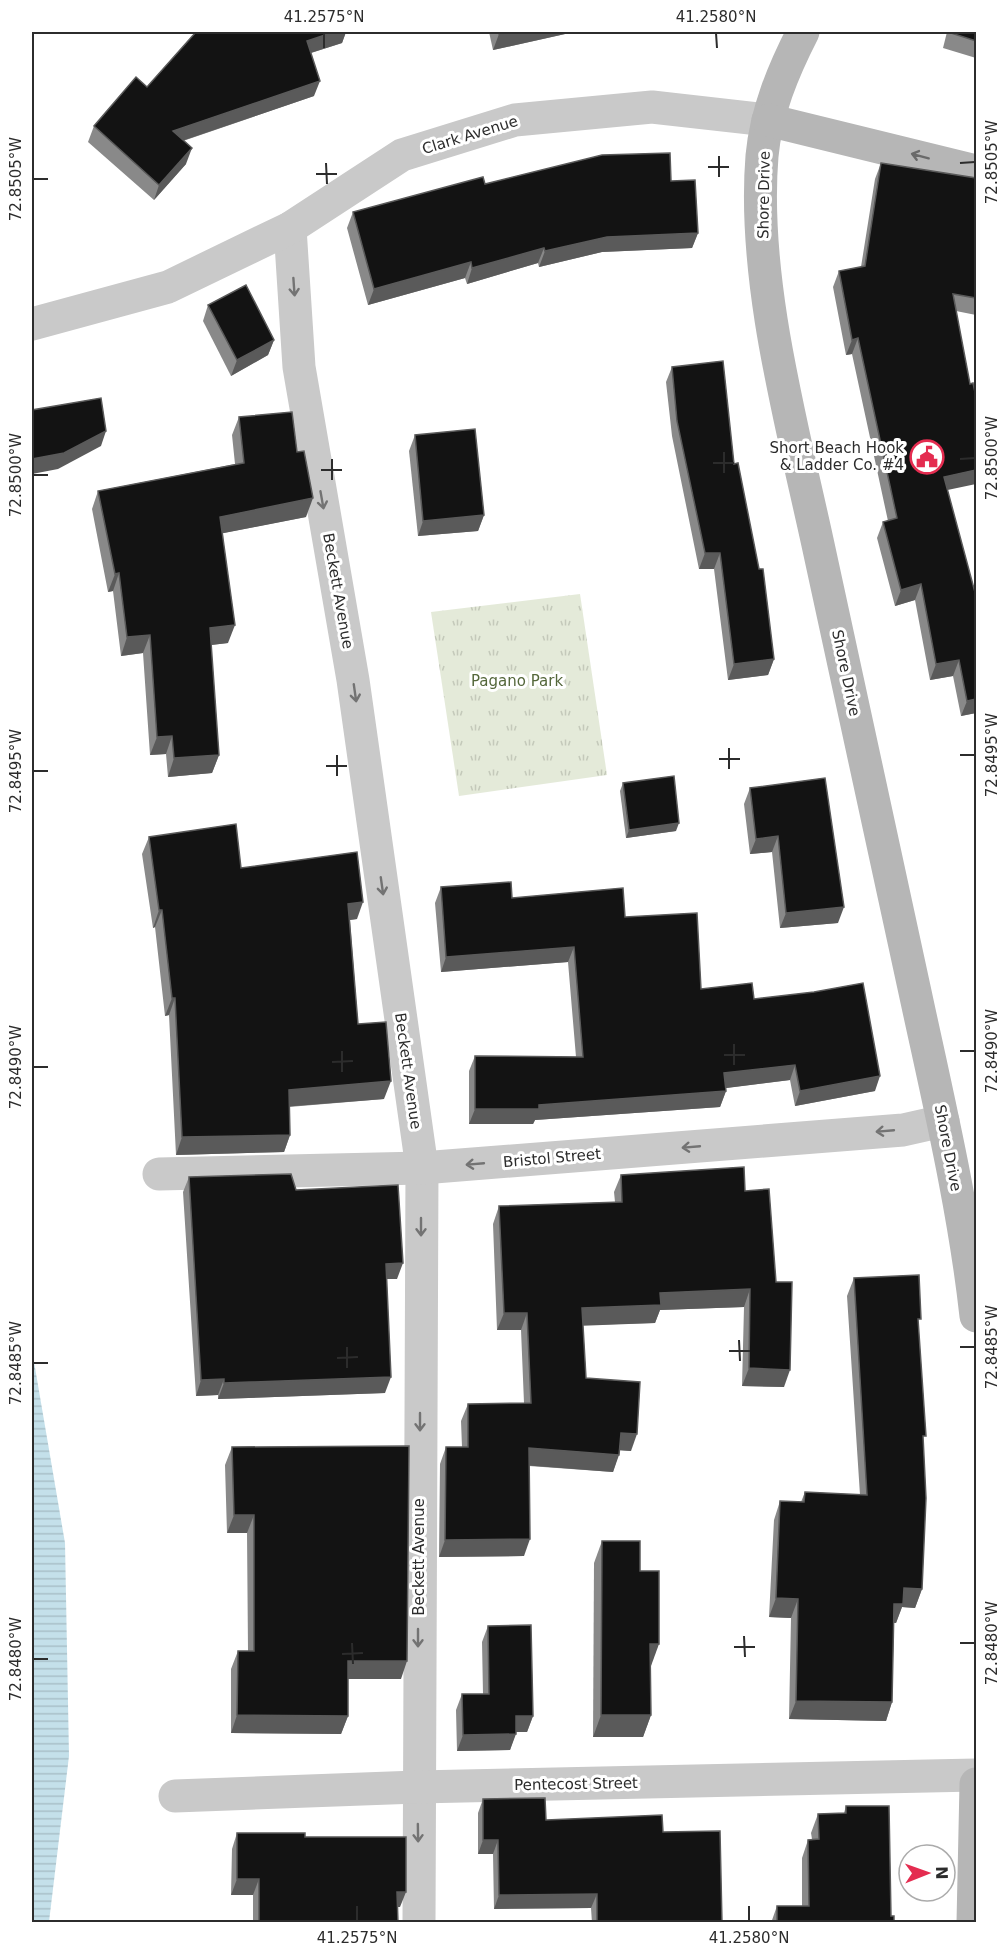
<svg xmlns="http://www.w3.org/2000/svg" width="1008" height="1954" font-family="'DejaVu Sans',sans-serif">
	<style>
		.park { fill: url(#park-tufts) }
		.water { fill: url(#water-rules) }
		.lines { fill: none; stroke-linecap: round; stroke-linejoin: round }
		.street { stroke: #c9c9c9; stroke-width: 33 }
		.secondary { stroke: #b6b6b6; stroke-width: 33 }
		.wall { fill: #898989 }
		.shaded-wall { fill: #5a5a5a }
		.building { fill: #131313; stroke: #5a5a5a; stroke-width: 1.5 }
		.oneway { stroke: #6a6a6a }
		.oneway2 { stroke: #737373 }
		.ticks { fill: none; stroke: #2c2c2c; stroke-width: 2 }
		.labels { text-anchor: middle; stroke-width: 6; stroke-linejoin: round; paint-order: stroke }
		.street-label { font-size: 15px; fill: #2c2c2c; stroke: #fff }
		.poi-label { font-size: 15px; fill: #2c2c2c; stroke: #fff; text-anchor: end }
		.park-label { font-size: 15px; fill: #54673a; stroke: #fff }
		.neatline { fill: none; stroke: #2c2c2c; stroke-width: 2 }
		.ticks-label { font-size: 15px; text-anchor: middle; fill: #2c2c2c }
	</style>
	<defs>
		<pattern id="park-tufts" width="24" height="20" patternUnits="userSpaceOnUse" patternTransform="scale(1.5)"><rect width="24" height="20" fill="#e4ead9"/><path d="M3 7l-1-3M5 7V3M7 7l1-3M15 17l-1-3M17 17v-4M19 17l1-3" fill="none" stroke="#c4c9ba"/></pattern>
		<pattern id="water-rules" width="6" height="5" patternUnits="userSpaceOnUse" patternTransform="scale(1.5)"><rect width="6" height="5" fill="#c4e0ea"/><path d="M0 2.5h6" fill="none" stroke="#a9c0c9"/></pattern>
	</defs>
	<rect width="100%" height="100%" fill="#fff"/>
	<polygon class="park" points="580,594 607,775 459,796 431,612"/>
	<polygon class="water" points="32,1350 65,1543 69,1756 49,1922 32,1922"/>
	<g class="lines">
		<g class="street">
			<polyline points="290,228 299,367 353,680 422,1168 419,1922"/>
			<polyline points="32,324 168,287 290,228 402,155 515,120 652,107 768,120"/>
			<polyline points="159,1174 422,1168 903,1130 943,1121"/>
			<polyline points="175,1796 417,1787 976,1775"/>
		</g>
		<g class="secondary">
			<path d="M 803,32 C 783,71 766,112 762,156 C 752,278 791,421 817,540 C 850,691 882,841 915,992 C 938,1099 964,1207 976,1316"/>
			<polyline points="768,120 976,171"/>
			<polyline points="973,1922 976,1784"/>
		</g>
	</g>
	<g class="wall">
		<polygon points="196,32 346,32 342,43 311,53 314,96 183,141 186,164 154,200 88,142 94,126 147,87"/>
		<polygon points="489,32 574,32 493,50"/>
		<polygon points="947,32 976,32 976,58 943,48"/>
		<polygon points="881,163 976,178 976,315 956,311 947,490 976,596 976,713 961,716 953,676 930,680 915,600 895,606 877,538 883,522 888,521 852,354 846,355 833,287 839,271 861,267 875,179"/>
		<polygon points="671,181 698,233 692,248 602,252 539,267 538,263 467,284 465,278 368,305 347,228 353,212 485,184"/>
		<polygon points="208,305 274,340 268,355 231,376 203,321"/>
		<polygon points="672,367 734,464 774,659 768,675 728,680 714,569 699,569 672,436 666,382"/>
		<polygon points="239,417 297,452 306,517 223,533 228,643 211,645 219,755 212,773 168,777 166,754 150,755 143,653 121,656 113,591 108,592 92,509 98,491 235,464 232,435"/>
		<polygon points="415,435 484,515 478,531 418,536 409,451"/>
		<polygon points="623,783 676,831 626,838 620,791"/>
		<polygon points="750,788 838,923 780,928 772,852 750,854 744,804"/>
		<polygon points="149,837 241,868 357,919 350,920 358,1024 384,1099 289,1107 290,1135 284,1152 176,1155 169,1015 165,1016 155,927 153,928 142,854"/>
		<polygon points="441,887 512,898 625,917 701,989 754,999 875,1091 795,1106 790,1080 725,1088 726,1091 720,1107 535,1120 533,1124 469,1124 469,1071 475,1056 576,1057 568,962 441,972 435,903"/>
		<polygon points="621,1175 745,1191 784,1387 742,1386 744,1307 660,1310 655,1323 583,1325 586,1378 631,1451 620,1450 613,1472 529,1466 524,1556 439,1557 440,1464 446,1447 462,1447 461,1421 468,1404 524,1403 521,1330 497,1330 493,1224 499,1206 615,1202 614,1192"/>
		<polygon points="189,1177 296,1190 397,1279 387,1279 385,1393 218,1399 218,1395 196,1396 183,1192"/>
		<polygon points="854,1278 918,1327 923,1443 922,1589 915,1608 902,1607 896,1623 894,1623 892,1702 886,1721 789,1719 791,1618 769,1617 774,1520 780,1501 801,1502 805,1492 860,1495 847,1296"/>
		<polygon points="232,1447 401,1679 348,1679 348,1716 341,1734 231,1733 231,1669 238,1651 248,1651 247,1533 227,1533 225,1465"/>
		<polygon points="602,1541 640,1571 651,1666 651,1715 643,1737 593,1737 594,1563"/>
		<polygon points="488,1626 533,1716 527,1732 516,1732 510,1750 457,1751 456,1710 462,1694 483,1694 482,1642"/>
		<polygon points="483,1799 546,1820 663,1832 722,1923 592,1923 591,1908 494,1909 493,1854 478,1854 478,1813"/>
		<polygon points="846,1806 894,1923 771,1923 777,1906 802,1906 802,1858 808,1840 812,1839 811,1833 818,1814 844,1813"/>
		<polygon points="237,1833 305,1837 400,1907 397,1907 398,1923 253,1923 253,1895 231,1895 232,1849"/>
	</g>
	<g class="shaded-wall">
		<polygon points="334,32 346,32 342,43 301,56 307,41"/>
		<polygon points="511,32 574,32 493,50 499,34"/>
		<polygon points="320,81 314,96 167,146 173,131"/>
		<polygon points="192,148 186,164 154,200 159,185"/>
		<polygon points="698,233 692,248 602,252 539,267 545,251 607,237"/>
		<polygon points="544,248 538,263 467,284 472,268"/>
		<polygon points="471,262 465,278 368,305 374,289"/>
		<polygon points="858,338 852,354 846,355 852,340"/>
		<polygon points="274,340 268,355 231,376 237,360"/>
		<polygon points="106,431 101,446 58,469 32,474 32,459"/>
		<polygon points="976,470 976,484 938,492 944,477"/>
		<polygon points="313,498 306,517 214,535 220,517"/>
		<polygon points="484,515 478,531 418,536 423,521"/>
		<polygon points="705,553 720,553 714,569 699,569"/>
		<polygon points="119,573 113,591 108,592 115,574"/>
		<polygon points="921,584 915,600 895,606 901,590"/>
		<polygon points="235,625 228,643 203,646 210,628"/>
		<polygon points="150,635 143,653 121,656 127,637"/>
		<polygon points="774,659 768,675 728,680 734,664"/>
		<polygon points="959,660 953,676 930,680 936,664"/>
		<polygon points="976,699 976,713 961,716 967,701"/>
		<polygon points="172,736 166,754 150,755 157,737"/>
		<polygon points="219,755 212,773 168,777 174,758"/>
		<polygon points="679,823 676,831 626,838 629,830"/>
		<polygon points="778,836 772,852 750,854 756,839"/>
		<polygon points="363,902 357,919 342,921 348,904"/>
		<polygon points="844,907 838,923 780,928 786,913"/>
		<polygon points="159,910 162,910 155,927 153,928"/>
		<polygon points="574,947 568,962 441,972 446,957"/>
		<polygon points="172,998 175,998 169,1015 165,1016"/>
		<polygon points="795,1065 790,1080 719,1089 724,1073"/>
		<polygon points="880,1076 875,1091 795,1106 800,1091"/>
		<polygon points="391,1081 384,1099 282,1107 289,1090"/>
		<polygon points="726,1091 720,1107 535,1120 533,1124 469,1124 475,1109"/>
		<polygon points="290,1135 284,1152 176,1155 182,1137"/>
		<polygon points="403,1263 397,1279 380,1279 386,1264"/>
		<polygon points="750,1289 744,1307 660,1310 655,1323 576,1326 582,1308 660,1293"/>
		<polygon points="504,1313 527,1313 521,1330 497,1330"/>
		<polygon points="749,1368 790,1370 784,1387 742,1386"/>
		<polygon points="391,1377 385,1393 218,1399 224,1383"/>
		<polygon points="224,1379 218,1395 196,1396 201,1380"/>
		<polygon points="621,1433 637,1434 631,1451 615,1450"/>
		<polygon points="529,1448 619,1455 613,1472 522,1465"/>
		<polygon points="234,1515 254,1515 247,1533 227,1533"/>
		<polygon points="530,1539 524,1556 439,1557 445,1540"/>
		<polygon points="904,1588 922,1589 915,1608 902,1607 896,1623 888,1622 894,1604"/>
		<polygon points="776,1598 798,1599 791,1618 769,1617"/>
		<polygon points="650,1644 659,1644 651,1666 642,1666"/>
		<polygon points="348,1661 407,1661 401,1679 342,1679"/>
		<polygon points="796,1701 892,1702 886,1721 789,1719"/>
		<polygon points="237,1715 348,1716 341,1734 231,1733"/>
		<polygon points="601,1715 651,1715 643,1737 593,1737"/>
		<polygon points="516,1716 533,1716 527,1732 510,1732"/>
		<polygon points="516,1734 510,1750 457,1751 463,1735"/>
		<polygon points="483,1840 498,1840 493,1854 478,1854"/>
		<polygon points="237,1879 259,1879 253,1895 231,1895"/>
		<polygon points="397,1892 406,1892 400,1907 391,1907"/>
		<polygon points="597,1894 591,1908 494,1909 499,1895"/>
	</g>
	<g class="building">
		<polygon points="196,32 334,32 307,41 320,81 173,131 192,148 159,185 94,126 136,77 147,87"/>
		<polygon points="498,32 511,32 499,34"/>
		<polygon points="948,32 976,32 976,41"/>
		<polygon points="670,153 671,181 695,180 698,233 607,237 545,251 544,248 472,268 471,262 374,289 353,212 483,177 485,184 602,155"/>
		<polygon points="881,163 976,178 976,298 953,294 970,384 973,383 976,397 976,470 944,477 976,596 976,699 967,701 959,660 936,664 921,584 901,590 883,522 897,518 858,338 852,340 839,271 865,266"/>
		<polygon points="246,285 274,340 237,360 208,305"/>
		<polygon points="723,361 734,464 738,463 759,569 763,569 774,659 734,664 720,553 705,553 677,421 672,367"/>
		<polygon points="101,398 106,431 64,453 32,459 32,410"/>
		<polygon points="292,412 297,452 304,451 313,498 220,517 235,625 210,628 219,755 174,758 172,736 157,737 150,635 127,637 119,573 115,574 98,491 244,463 239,417"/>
		<polygon points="475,429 484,515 423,521 415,435"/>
		<polygon points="674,776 679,823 629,830 623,783"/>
		<polygon points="825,778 844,907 786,913 778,836 756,839 750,788"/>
		<polygon points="236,824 241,868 357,852 363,902 348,904 358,1024 386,1022 391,1081 289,1090 290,1135 182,1137 175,998 172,998 162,910 159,910 149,837"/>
		<polygon points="511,882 512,898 623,888 625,917 697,913 701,989 752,983 754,999 814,992 863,983 880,1076 800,1091 795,1065 724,1073 726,1091 539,1105 539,1109 475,1109 475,1056 583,1057 574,947 446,957 441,887"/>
		<polygon points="744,1167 745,1191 769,1189 776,1282 792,1282 790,1370 749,1368 750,1289 660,1293 661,1305 582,1308 586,1378 640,1382 637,1434 621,1433 619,1455 529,1448 530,1539 445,1540 446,1447 468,1447 468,1404 531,1403 527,1313 504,1313 499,1206 622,1202 621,1175"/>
		<polygon points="291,1174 296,1190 398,1185 403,1263 386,1264 391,1377 224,1383 224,1379 201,1380 189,1177"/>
		<polygon points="919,1275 921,1319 918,1319 926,1436 923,1436 926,1498 922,1589 904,1588 903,1604 894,1604 892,1702 796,1701 798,1599 776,1598 780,1501 804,1502 805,1492 867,1495 854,1278"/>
		<polygon points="409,1446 407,1661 348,1661 348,1716 237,1715 238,1651 254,1651 254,1515 234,1515 232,1447"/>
		<polygon points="602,1541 640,1541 640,1571 659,1571 659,1644 650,1644 651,1715 601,1715"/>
		<polygon points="531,1625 533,1716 516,1716 516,1734 463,1735 462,1694 489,1694 488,1626"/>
		<polygon points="545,1798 546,1820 662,1815 663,1832 720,1831 722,1923 597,1923 597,1894 499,1895 498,1840 483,1840 483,1799"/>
		<polygon points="846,1806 889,1806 891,1916 894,1916 894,1923 777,1923 777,1906 809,1906 808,1840 819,1839 818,1814 846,1813"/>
		<polygon points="237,1833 305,1833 305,1837 406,1837 406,1892 397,1892 398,1923 259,1923 259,1879 237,1879"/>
	</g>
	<defs><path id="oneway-shaft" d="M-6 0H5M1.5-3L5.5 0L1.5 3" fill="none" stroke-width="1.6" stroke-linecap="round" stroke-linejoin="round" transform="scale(1.5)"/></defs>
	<use class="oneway" href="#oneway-shaft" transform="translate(920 156) rotate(-165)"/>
	<g class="oneway2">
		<use href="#oneway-shaft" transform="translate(294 287) rotate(86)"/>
		<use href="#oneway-shaft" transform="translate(322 500) rotate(80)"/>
		<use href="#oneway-shaft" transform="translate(355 693) rotate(82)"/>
		<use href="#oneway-shaft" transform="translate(382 886) rotate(82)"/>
		<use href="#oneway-shaft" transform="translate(885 1131) rotate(175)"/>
		<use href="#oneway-shaft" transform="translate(691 1147) rotate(175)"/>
		<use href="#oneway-shaft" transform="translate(475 1164) rotate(175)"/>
		<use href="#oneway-shaft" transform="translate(421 1227) rotate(90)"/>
		<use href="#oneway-shaft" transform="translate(420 1422) rotate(90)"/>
		<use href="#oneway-shaft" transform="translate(418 1638) rotate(90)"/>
		<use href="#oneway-shaft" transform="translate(418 1833) rotate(89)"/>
	</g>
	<path class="ticks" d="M 324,33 L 324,48M 716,33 L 717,48M 719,156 L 719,177M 326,163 L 327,184M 960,163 L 975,162M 708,167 L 729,167M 316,174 L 337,174M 33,179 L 48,179M 724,452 L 724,473M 332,459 L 332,480M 960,459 L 975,458M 713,463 L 734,463M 321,470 L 342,470M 33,475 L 48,475M 729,748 L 729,769M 337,755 L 337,776M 960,755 L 975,755M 719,759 L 740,759M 326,766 L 347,766M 33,771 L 48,771M 734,1044 L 734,1065M 342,1051 L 342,1072M 960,1051 L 975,1051M 724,1055 L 745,1055M 332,1062 L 353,1061M 33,1067 L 48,1067M 739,1340 L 740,1361M 347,1347 L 347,1368M 960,1347 L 975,1347M 729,1351 L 750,1351M 337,1358 L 358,1357M 33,1363 L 48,1363M 744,1636 L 745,1657M 352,1643 L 353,1664M 960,1643 L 975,1643M 734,1647 L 755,1647M 342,1654 L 363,1653M 33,1659 L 48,1659M 357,1906 L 357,1921M 749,1906 L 749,1921"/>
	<defs>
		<g id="civic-ring" transform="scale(1.725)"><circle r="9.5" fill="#fff" stroke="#e42c50" stroke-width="1.5"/><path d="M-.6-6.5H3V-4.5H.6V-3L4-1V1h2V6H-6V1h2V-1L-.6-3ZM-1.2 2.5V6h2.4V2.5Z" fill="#e42c50"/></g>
	</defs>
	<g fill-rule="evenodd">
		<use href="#civic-ring" x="927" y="457"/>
	</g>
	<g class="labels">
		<g class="street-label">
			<text transform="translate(470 135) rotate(-17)" y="5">Clark Avenue</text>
			<text transform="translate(764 195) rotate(-89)" y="5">Shore Drive</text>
			<text transform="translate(338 591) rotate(80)" y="5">Beckett Avenue</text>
			<text transform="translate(846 673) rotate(78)" y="5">Shore Drive</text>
			<text transform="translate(408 1071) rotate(82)" y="5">Beckett Avenue</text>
			<text transform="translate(948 1148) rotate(79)" y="5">Shore Drive</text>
			<text transform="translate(552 1158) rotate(-5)" y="5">Bristol Street</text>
			<text transform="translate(419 1557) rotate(-90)" y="5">Beckett Avenue</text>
			<text transform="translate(576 1784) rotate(-1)" y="5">Pentecost Street</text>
		</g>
		<g class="poi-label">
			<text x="904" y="453">Short Beach Hook<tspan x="904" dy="17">&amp; Ladder Co. #4</tspan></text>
		</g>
		<g class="park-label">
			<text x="517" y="686">Pagano Park</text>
		</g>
	</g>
	<rect width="1008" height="1954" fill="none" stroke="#ffffff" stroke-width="66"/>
	<g transform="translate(927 1873) rotate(89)"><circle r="28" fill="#ffffff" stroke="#ababab" stroke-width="1.5"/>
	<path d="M0-4.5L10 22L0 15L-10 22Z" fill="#e42c50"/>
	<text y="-9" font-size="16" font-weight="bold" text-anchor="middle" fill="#2c2c2c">N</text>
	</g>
	<rect x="33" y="33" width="942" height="1888" class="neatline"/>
	<g class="ticks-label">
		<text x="324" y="22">41.2575°N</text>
		<text x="716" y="22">41.2580°N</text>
		<text transform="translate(992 162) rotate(-90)" y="5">72.8505°W</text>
		<text transform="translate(16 179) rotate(-90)" y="5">72.8505°W</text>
		<text transform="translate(992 458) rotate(-90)" y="5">72.8500°W</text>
		<text transform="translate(16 475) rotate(-90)" y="5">72.8500°W</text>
		<text transform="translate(992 755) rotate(-90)" y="5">72.8495°W</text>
		<text transform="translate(16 771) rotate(-90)" y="5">72.8495°W</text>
		<text transform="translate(992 1051) rotate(-90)" y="5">72.8490°W</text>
		<text transform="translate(16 1067) rotate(-90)" y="5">72.8490°W</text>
		<text transform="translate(992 1347) rotate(-90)" y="5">72.8485°W</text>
		<text transform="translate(16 1363) rotate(-90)" y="5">72.8485°W</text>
		<text transform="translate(992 1643) rotate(-90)" y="5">72.8480°W</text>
		<text transform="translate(16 1659) rotate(-90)" y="5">72.8480°W</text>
		<text x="357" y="1943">41.2575°N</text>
		<text x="749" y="1943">41.2580°N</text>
	</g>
</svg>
